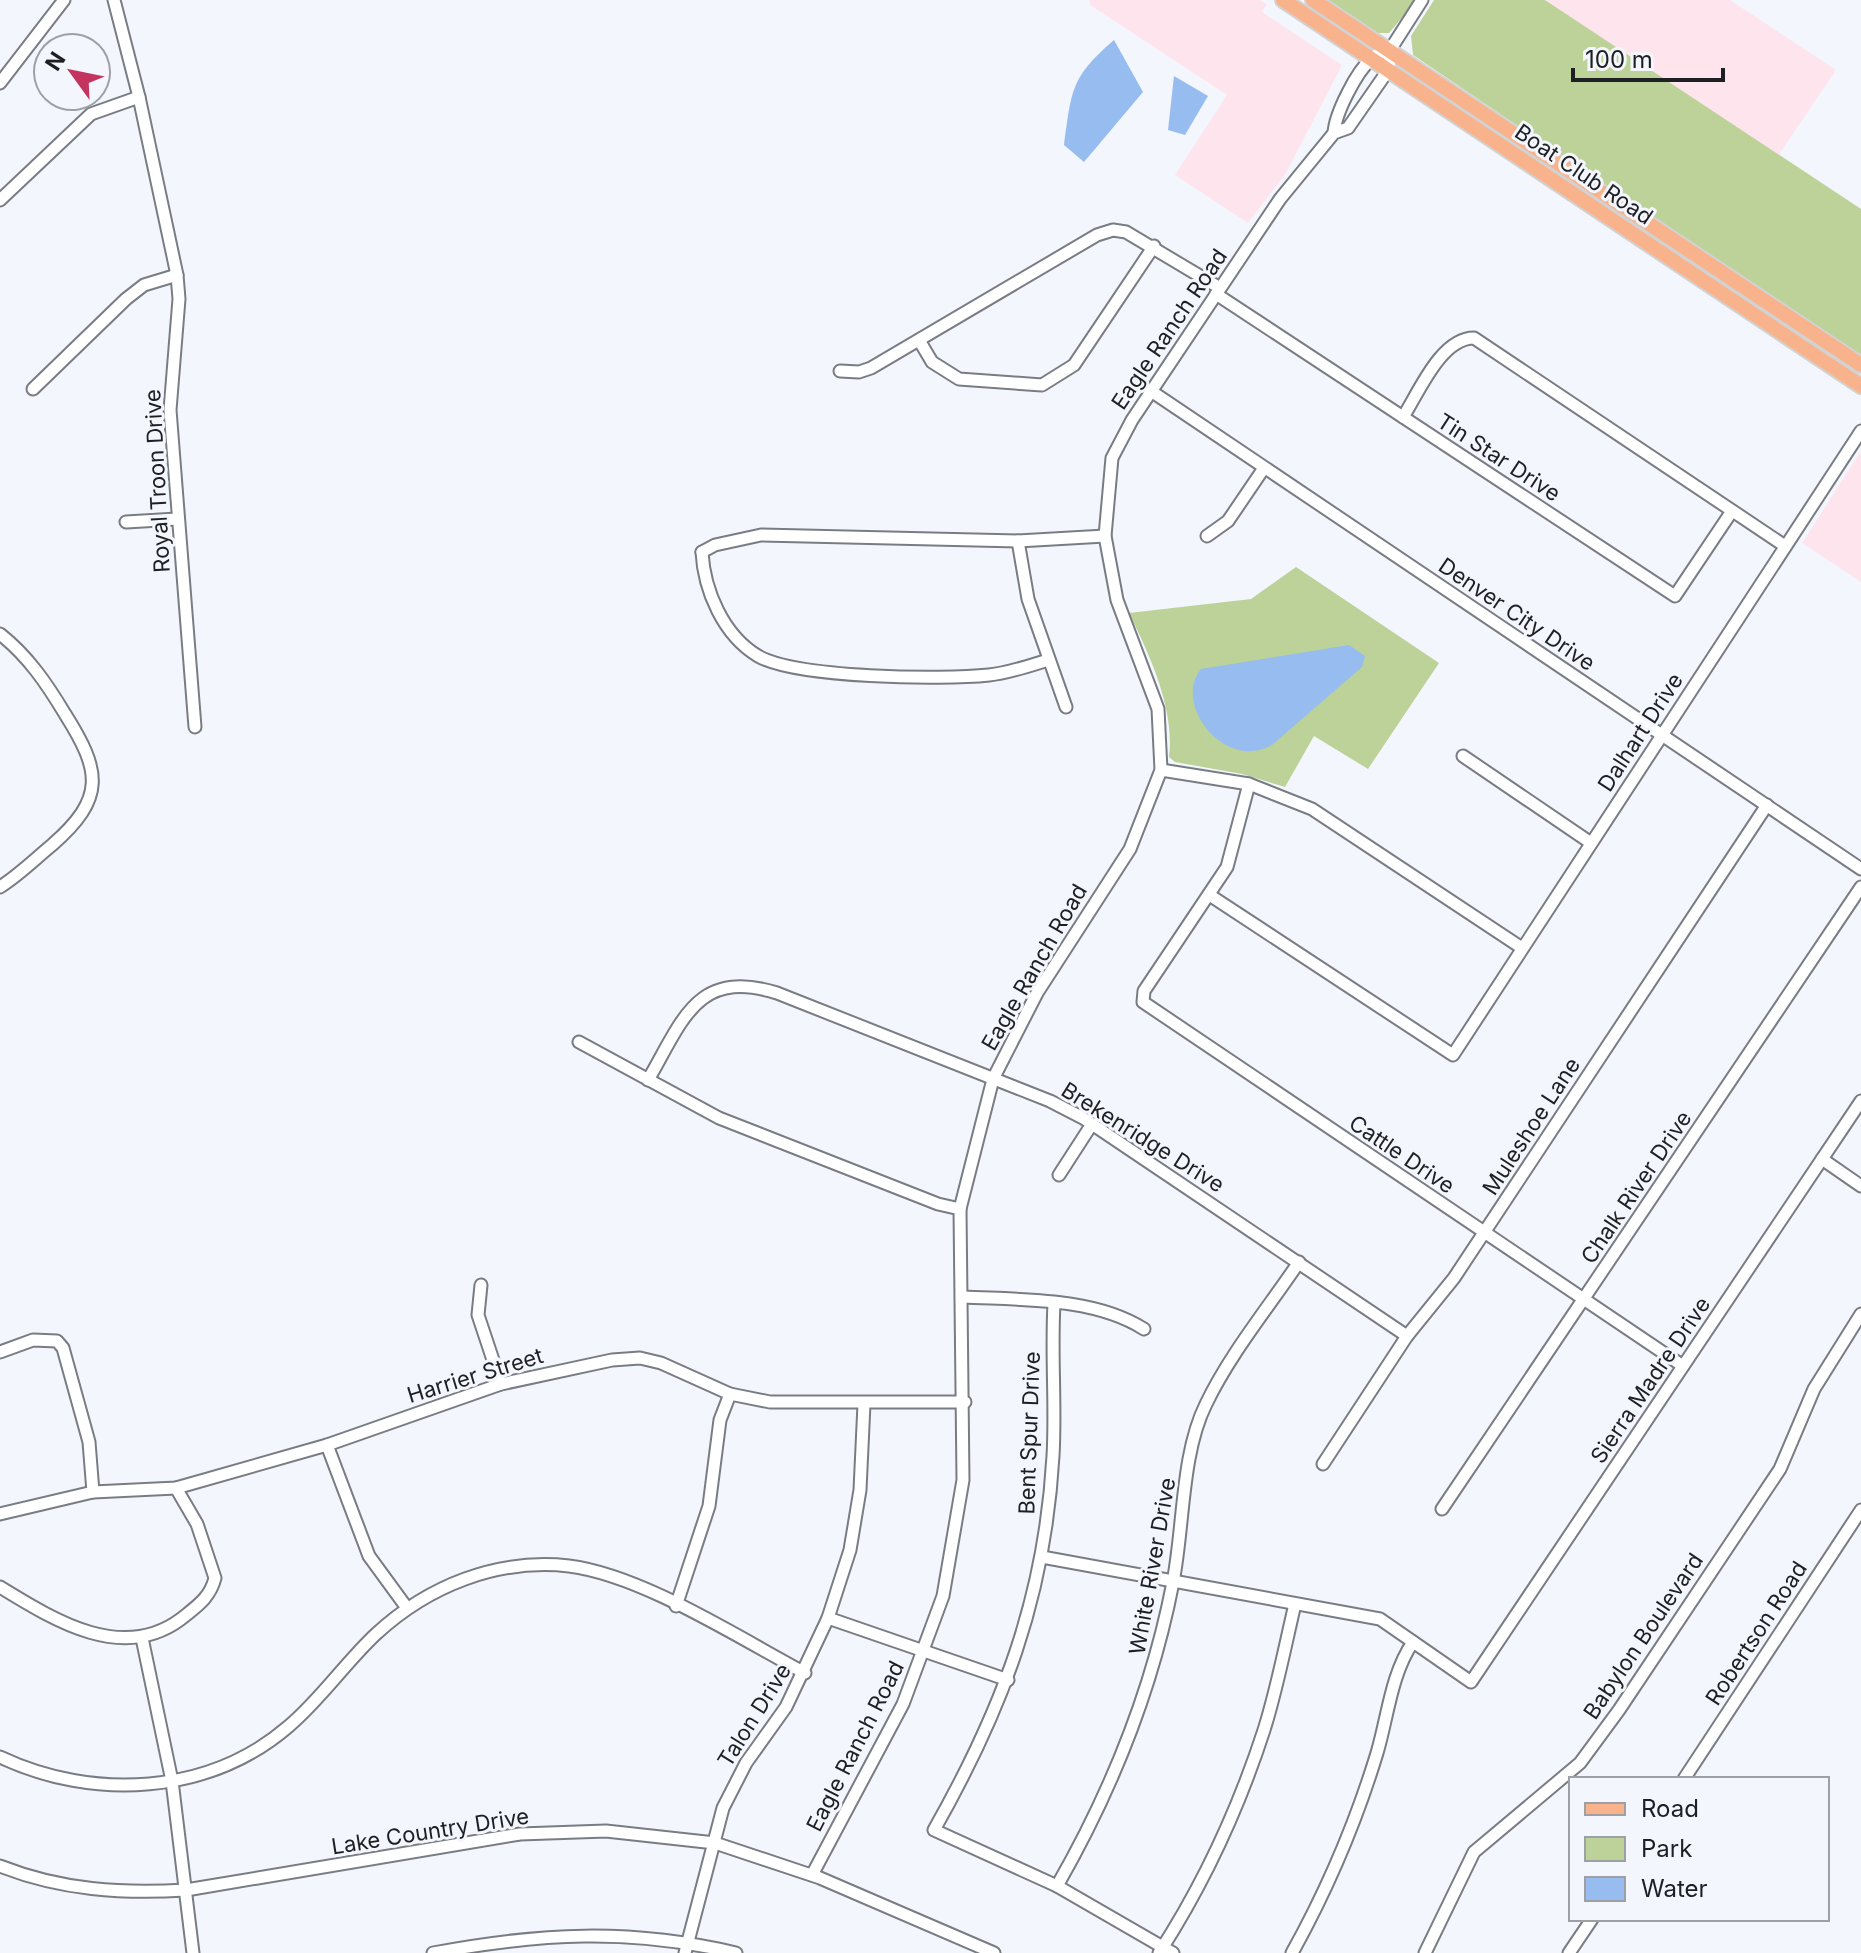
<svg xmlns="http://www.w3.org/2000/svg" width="1861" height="1953" font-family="Inter,sans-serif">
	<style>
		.commercial { fill: #fee5ed }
		.green { fill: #bdd298 }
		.water { fill: #96bcf0 }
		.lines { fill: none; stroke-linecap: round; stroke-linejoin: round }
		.minor-casing { stroke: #797c84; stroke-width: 15 }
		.major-casing { stroke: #d2d2d3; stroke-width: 18 }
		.minor { stroke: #fff; stroke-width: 11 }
		.major { stroke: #f8b38c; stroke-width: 14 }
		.labels { text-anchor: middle; stroke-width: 6; stroke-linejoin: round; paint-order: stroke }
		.street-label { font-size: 22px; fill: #1e1f22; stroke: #f4f6fd }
	</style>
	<rect width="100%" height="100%" fill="#f4f6fd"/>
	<g class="commercial">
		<polygon points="1089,0 1260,0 1267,4 1262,12 1342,65 1286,173 1248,223 1175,175 1227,95 1090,5"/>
		<polygon points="1545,0 1730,0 1836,70 1778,156"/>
		<polygon points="1861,451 1861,582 1802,543"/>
	</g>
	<g class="green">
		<polygon points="1327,0 1417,0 1389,33 1375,33"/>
		<polygon points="1434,0 1545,0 1861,209 1861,358 1413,55 1411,36"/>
		<path d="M 1296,567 L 1439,663 L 1368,769 L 1314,736 L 1285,787 L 1242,774 L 1175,762 L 1169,757 C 1175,709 1150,656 1129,613 L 1251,599 Z"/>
	</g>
	<g class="water">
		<path d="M 1114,40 L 1143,92 L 1084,162 L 1064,145 C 1072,90 1070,78 1114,40 Z"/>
		<polygon points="1174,76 1208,96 1185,135 1168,130"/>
		<path d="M 1349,645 L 1365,656 L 1362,667 L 1272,745 C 1225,772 1172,704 1201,669 Z"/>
	</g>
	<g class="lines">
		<g class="minor-casing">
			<g id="minor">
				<polyline points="114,0 139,97 177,275 179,299 170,410 195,727"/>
				<polyline points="1390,50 1422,0"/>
				<polyline points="0,83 64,0"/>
				<path d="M 1334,133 C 1335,114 1356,72 1372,58 C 1376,54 1385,52 1390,50"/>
				<polyline points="0,200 91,114 139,97"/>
				<polyline points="1216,294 1675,596 1732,511"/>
				<polyline points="919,340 932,362 959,379 1042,385 1074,365 1154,246"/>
				<polyline points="840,371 859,372 871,368 1097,235 1113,230 1126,232 1220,288"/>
				<polyline points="33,389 126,299 144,285 177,275"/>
				<polyline points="1151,391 1861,869"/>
				<path d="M 1403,417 C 1419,392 1441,338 1474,338 L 1785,546"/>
				<polyline points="126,522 177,519"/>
				<polyline points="1207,536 1228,521 1264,468"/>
				<polyline points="1018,541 1028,599 1066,707"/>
				<path d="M 702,552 C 704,590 723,635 758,656 C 796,678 942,680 989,675 C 1009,673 1029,666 1048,660"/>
				<polyline points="702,552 715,545 761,535 1018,541 1105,536"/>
				<path d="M 0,634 C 28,656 47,684 65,714 C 101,771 106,798 52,845 C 35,859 19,875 0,887"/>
				<polyline points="1463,756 1591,843"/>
				<polyline points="1161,770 1249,784 1312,809 1522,948"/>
				<polyline points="1249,784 1227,867 1144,991 1143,1002 1683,1366"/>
				<polyline points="1211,896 1453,1055 1861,431"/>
				<polyline points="579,1042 719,1118 938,1204 960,1209"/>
				<path d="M 648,1080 C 683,1020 697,968 777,993 L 1050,1101 L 1083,1118 L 1407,1336"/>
				<polyline points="1822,1159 1861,1186"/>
				<polyline points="1059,1175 1092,1124"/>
				<polyline points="481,1285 478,1315 501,1384"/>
				<path d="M 963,1297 C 1021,1300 1094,1297 1144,1329"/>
				<path d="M 1054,1304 C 1051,1355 1056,1406 1053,1456 C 1045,1597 1003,1708 934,1830 L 1057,1886 L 1173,1953"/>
				<polyline points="0,1352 33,1340 57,1341 63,1348 89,1442 93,1492"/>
				<polyline points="327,1445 369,1556 407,1608"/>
				<polyline points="1323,1464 1407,1336 1454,1278 1767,805"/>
				<polyline points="1442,1509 1861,887"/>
				<polyline points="0,1514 93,1492 176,1488 327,1445 501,1384 612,1360 640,1358 661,1363 730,1394 770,1402 965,1402"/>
				<polyline points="1042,1557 1380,1619 1471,1682 1861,1101"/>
				<path d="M 0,1587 C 54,1620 122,1663 181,1619 C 197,1606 210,1598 215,1578 L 197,1524 L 176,1488"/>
				<polyline points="676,1606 709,1506 720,1420 730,1394"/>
				<polyline points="828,1618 1008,1680"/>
				<polyline points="142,1638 172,1781 193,1953"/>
				<path d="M 0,1757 C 93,1801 209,1795 289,1726 C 321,1699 345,1663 376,1634 C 428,1586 497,1558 569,1566 C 642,1575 739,1638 805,1673"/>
				<polyline points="1684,1779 1861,1510"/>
				<path d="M 0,1866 C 61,1890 122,1894 186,1890 L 520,1834 L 606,1831 L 715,1843 L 820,1878 L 994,1953"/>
				<polyline points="812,1875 903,1704 943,1596 963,1480 960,1209 993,1079 1037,993 1130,849 1161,770 1158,709 1117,600 1105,536 1112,458 1132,420 1280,199 1334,133 1348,128 1389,69 1390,50"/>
				<path d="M 1057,1886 C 1112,1790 1152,1691 1173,1582 C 1184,1527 1181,1454 1206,1404 C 1230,1354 1268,1308 1299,1262"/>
				<path d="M 433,1953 C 540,1933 629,1928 736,1953"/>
				<polyline points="685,1953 723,1808 746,1763 786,1707 828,1618 850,1550 860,1490 864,1404"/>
				<path d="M 1159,1953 C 1203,1885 1239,1807 1264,1730 C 1277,1689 1285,1646 1295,1604"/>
				<path d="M 1292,1953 C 1327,1890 1356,1822 1377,1753 C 1388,1716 1391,1674 1413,1642"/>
				<polyline points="1425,1953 1474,1852 1580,1763 1619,1710 1780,1469 1814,1389 1861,1314"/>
				<polyline points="1569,1953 1592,1919"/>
			</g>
		</g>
		<g class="major-casing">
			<g id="major">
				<polyline points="1283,0 1861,386"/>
				<polyline points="1313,0 1861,365"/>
			</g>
		</g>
		<use href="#minor" class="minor"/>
		<use href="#major" class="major"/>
	</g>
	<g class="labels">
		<g class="street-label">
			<text transform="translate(1584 174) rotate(34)" y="8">Boat Club Road</text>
			<text transform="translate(1169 329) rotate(-56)" y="8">Eagle Ranch Road</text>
			<text transform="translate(1499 457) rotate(33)" y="8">Tin Star Drive</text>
			<text transform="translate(157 481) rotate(-93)" y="8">Royal Troon Drive</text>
			<text transform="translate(1517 614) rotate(34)" y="8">Denver City Drive</text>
			<text transform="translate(1640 732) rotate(-57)" y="8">Dalhart Drive</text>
			<text transform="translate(1034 967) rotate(-60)" y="8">Eagle Ranch Road</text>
			<text transform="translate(1531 1126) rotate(-57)" y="8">Muleshoe Lane</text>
			<text transform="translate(1143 1137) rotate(32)" y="8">Brekenridge Drive</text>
			<text transform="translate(1402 1154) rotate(34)" y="8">Cattle Drive</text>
			<text transform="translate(1636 1187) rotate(-56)" y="8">Chalk River Drive</text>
			<text transform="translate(475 1375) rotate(-17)" y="8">Harrier Street</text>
			<text transform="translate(1650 1380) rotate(-56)" y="8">Sierra Madre Drive</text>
			<text transform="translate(1029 1433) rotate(-88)" y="8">Bent Spur Drive</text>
			<text transform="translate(1152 1566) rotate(-80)" y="8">White River Drive</text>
			<text transform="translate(1756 1633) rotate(-57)" y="8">Robertson Road</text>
			<text transform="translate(1643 1636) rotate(-56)" y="8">Babylon Boulevard</text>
			<text transform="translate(754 1715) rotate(-58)" y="8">Talon Drive</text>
			<text transform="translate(855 1746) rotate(-63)" y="8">Eagle Ranch Road</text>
			<text transform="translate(430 1831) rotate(-9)" y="8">Lake Country Drive</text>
		</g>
	</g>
	<rect x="1569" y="1777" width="260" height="144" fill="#f4f6fd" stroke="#9ea0a5" stroke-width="2"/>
	<rect x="1585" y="1803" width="40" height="12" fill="#f8b38c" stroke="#9ea0a5" stroke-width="2"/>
	<text x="1641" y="1817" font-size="24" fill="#1e1f22">Road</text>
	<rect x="1585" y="1837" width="40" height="24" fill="#bdd298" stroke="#9ea0a5" stroke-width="2"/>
	<text x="1641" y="1857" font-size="24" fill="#1e1f22">Park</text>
	<rect x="1585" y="1877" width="40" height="24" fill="#96bcf0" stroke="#9ea0a5" stroke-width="2"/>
	<text x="1641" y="1897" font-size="24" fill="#1e1f22">Water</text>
	<g transform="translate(72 72) rotate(303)"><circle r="38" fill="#f4f6fd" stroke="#9ea0a5" stroke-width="2"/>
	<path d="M0-6L14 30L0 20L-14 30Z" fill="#c3355f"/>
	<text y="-12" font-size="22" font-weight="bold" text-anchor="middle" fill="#1e1f22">N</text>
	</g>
	<path d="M1573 68v12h150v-12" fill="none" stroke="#1e1f22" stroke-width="4"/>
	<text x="1585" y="68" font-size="24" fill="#1e1f22" stroke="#f4f6fd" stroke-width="6" paint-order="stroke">100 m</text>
</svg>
